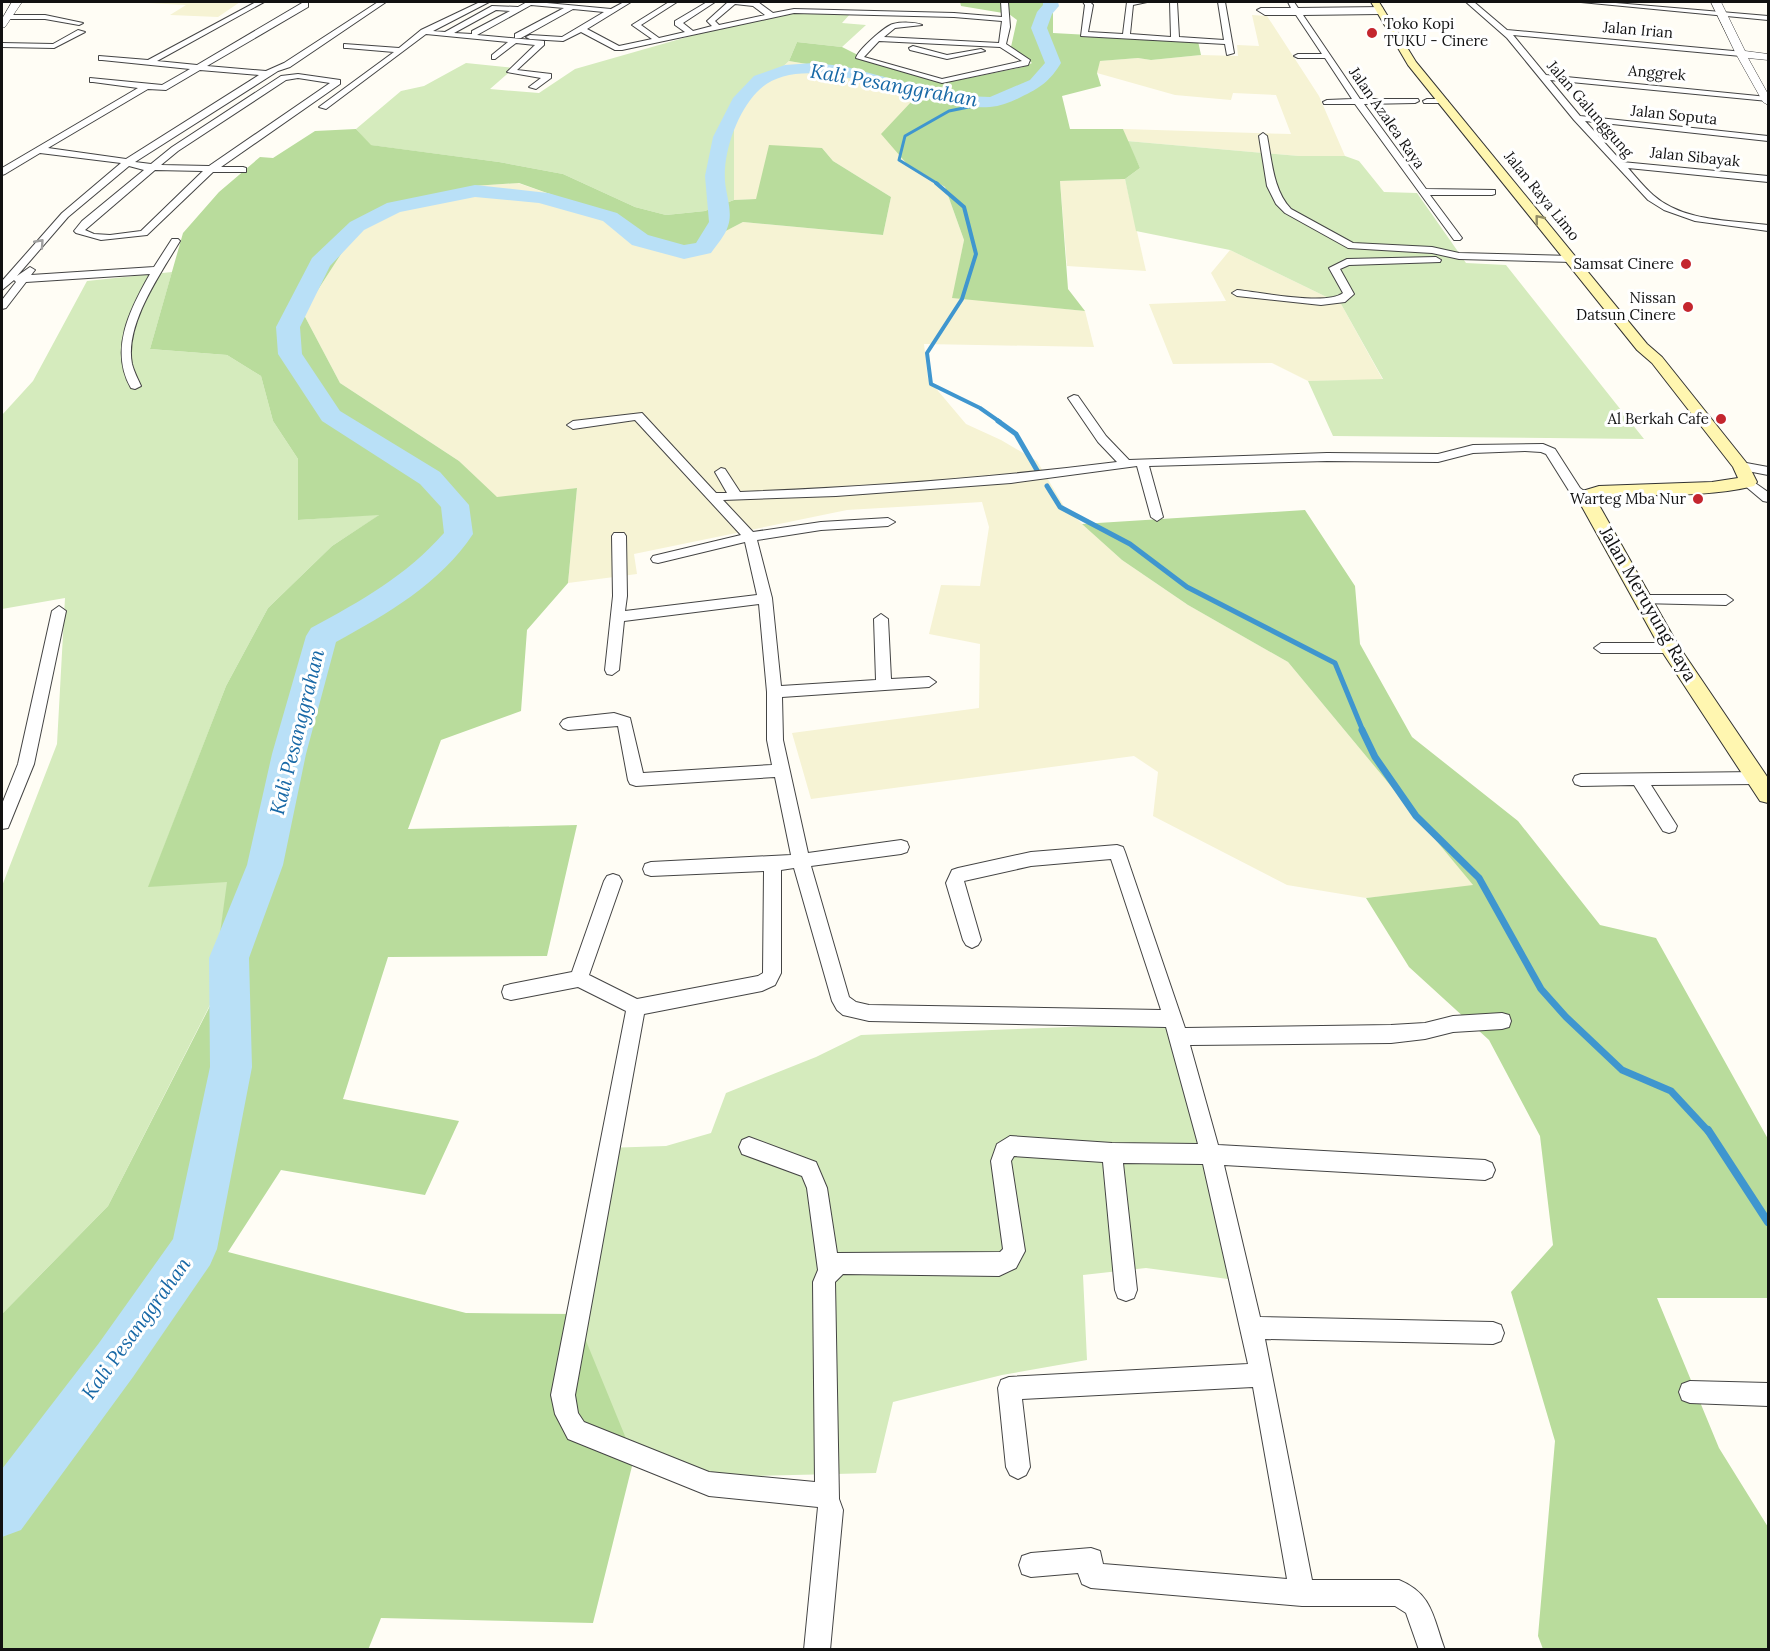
<svg xmlns="http://www.w3.org/2000/svg" width="1770" height="1651" font-family="Lora,serif">
	<style>
		.farmland { fill: #f6f3d4 }
		.green { fill: #d5ebbd }
		.forest { fill: #b9dc9c }
		.lines { fill: none; stroke-linecap: round; stroke-linejoin: round }
		.stream-far4 { stroke: #3f96cf; stroke-width: 3 }
		.stream-far3 { stroke: #3f96cf; stroke-width: 4 }
		.stream-far2 { stroke: #3f96cf; stroke-width: 5 }
		.stream-far1 { stroke: #3f96cf; stroke-width: 7 }
		.stream { stroke: #3f96cf; stroke-width: 8 }
		.river { fill: #b9e0f7; fill-rule: evenodd }
		.minor-casing { stroke: #444; stroke-width: 2 }
		.tertiary-casing { stroke: #444; stroke-width: 1 }
		.secondary-casing { stroke: #333; stroke-width: 2 }
		.minor { fill: #fff; fill-rule: evenodd }
		.tertiary { fill: #fff; fill-rule: evenodd }
		.secondary { fill: #fff6b0; fill-rule: evenodd }
		.oneway { stroke: #948f68 }
		.oneway2 { stroke: #a0a0a0 }
		.poi-dot { fill: #c4262e; stroke: #fff; stroke-width: 2 }
		.labels { text-anchor: middle; stroke-width: 6; stroke-linejoin: round; paint-order: stroke }
		.far-poi-label { font-size: 15px; fill: #111; stroke: #fff; text-anchor: end }
		.far-street-label { font-size: 15px; fill: #111; stroke: #fff }
		.street-label { font-size: 18px; fill: #111; stroke: #fff }
		.water-label { font-size: 20px; font-style: italic; fill: #1768a6; stroke: #fff }
	</style>
	<rect width="100%" height="100%" fill="#fffdf5"/>
	<g class="farmland">
		<polygon points="127,2 240,2 218,17 170,15 186,5"/>
		<polygon points="1252,15 1267,16 1319,96 1345,156 1299,156 1127,141 1123,129 1291,134 1276,95 1233,93 1231,100 1175,95 1097,73 1099,61 1138,58 1151,60 1201,55 1238,56 1237,45 1259,46"/>
		<polygon points="789,61 884,77 909,89 912,101 907,164 945,187 964,240 953,297 1085,311 1094,347 924,344 928,379 966,424 1001,440 1037,461 1065,508 1122,560 1188,605 1288,662 1474,886 1366,898 1287,885 1153,816 1158,772 1134,756 811,799 792,733 979,708 980,644 929,634 941,585 980,586 989,527 982,502 847,510 634,554 637,574 568,583 577,488 497,498 459,461 340,383 303,313 352,237 395,206 473,186 518,183 578,204 638,237 692,248 743,222 883,235 891,197 833,161 822,148 756,199 734,200 734,111"/>
		<polygon points="1125,179 1146,271 1067,266 1060,181"/>
		<polygon points="1230,250 1341,304 1383,380 1308,381 1272,363 1173,364 1149,304 1226,301 1211,273"/>
	</g>
	<g class="green">
		<polygon points="798,12 851,13 842,23 866,25 842,47 797,42 789,61 734,111 734,200 705,211 666,215 635,207 563,174 499,162 370,145 356,129 401,91 424,86 466,63 514,68 490,89 539,93 575,69 729,25"/>
		<polygon points="1127,141 1299,156 1345,156 1359,161 1384,192 1417,193 1466,263 1506,265 1644,439 1333,436 1308,381 1383,379 1341,304 1230,250 1136,231 1125,179 1140,168"/>
		<polygon points="172,272 150,349 227,355 261,376 273,421 298,459 299,520 381,514 332,546 268,608 226,686 149,886 228,881 210,1005 108,1206 2,1314 2,886 57,744 65,598 2,609 2,415 33,381 87,281"/>
		<polygon points="1098,1026 1174,1028 1218,1192 1228,1279 1146,1268 1083,1275 1087,1360 1002,1375 893,1402 876,1473 713,1477 575,1430 605,1148 666,1146 711,1133 726,1093 816,1057 861,1035"/>
	</g>
	<g class="forest">
		<polygon points="960,2 1053,2 1053,33 1198,41 1201,55 1151,60 1138,58 1100,61 1097,73 1101,86 1062,96 1070,129 1123,129 1140,168 1125,179 1060,181 1068,289 1085,311 952,298 964,240 945,187 907,164 881,134 912,101 909,89 884,77 789,61 797,42 842,47 862,57 944,83 1023,67 1032,63 1011,47 1017,20 1009,14 961,6"/>
		<polygon points="356,129 371,145 499,162 563,174 635,207 666,215 705,211 734,200 756,199 769,145 822,148 833,161 891,197 883,235 743,222 693,248 638,237 578,204 519,183 473,186 395,206 352,237 303,313 340,383 459,461 497,497 577,488 568,583 527,630 521,711 441,740 408,829 577,825 547,956 388,957 343,1099 459,1121 425,1195 281,1170 228,1252 466,1313 575,1314 634,1458 593,1623 381,1618 368,1650 2,1650 2,1314 108,1206 210,1006 227,882 148,887 226,686 268,608 332,546 379,515 298,520 298,459 273,421 261,376 227,355 150,349 183,233 219,192 260,157 273,158 315,131"/>
		<polygon points="1305,510 1355,586 1360,644 1412,737 1518,821 1600,925 1656,938 1768,1139 1768,1298 1657,1298 1719,1448 1768,1527 1768,1649 1543,1649 1538,1636 1555,1441 1511,1292 1553,1245 1540,1136 1489,1040 1409,967 1366,898 1473,885 1288,662 1188,605 1122,560 1082,524"/>
	</g>
	<g class="lines">
		<polyline class="stream-far4" points="938,184 899,160 905,136 949,111 993,102"/>
		<polyline class="stream-far3" points="936,183 964,207 976,254 962,299 927,353 931,384 980,408 1000,422"/>
		<g class="stream-far2">
			<polyline points="998,421 1016,434 1038,472"/>
			<polyline points="1047,486 1060,507 1130,544 1187,587 1335,663 1363,731"/>
		</g>
		<polyline class="stream-far1" points="1362,730 1375,757 1416,816 1479,878 1541,989 1566,1017 1622,1070 1671,1091 1709,1132"/>
		<polyline class="stream" points="1708,1130 1768,1222"/>
		<path class="river" d="M 1043,2 L 1058,2 L 1059,6 L 1052,14 L 1047,28 L 1061,63 C 1050,81 1040,88 1021,97 C 1011,102 1001,106 990,107 C 926,113 806,40 757,92 C 737,113 723,152 725,181 C 726,195 733,212 728,226 C 725,236 717,244 711,253 L 684,259 L 632,245 L 603,221 L 539,203 L 475,197 L 400,212 L 364,230 L 330,266 L 300,327 L 302,354 L 340,411 L 440,472 L 469,505 L 473,534 C 441,583 387,614 336,642 L 306,754 L 283,865 L 249,958 L 252,1067 L 217,1249 L 210,1265 L 133,1377 L 21,1530 L 2,1537 L 2,1469 L 99,1343 L 173,1239 L 210,1067 L 209,958 L 247,865 L 272,754 L 306,636 L 311,628 C 361,601 406,576 444,533 L 441,507 L 420,484 L 322,421 L 278,354 L 276,327 L 312,258 L 350,222 L 387,203 L 475,185 L 548,193 L 617,213 L 648,235 L 684,245 L 696,243 L 709,222 L 705,176 L 713,137 L 733,98 L 754,76 L 785,65 L 813,63 L 843,66 L 937,91 L 964,96 L 990,97 L 1030,80 L 1045,63 L 1031,28 L 1037,12 L 1043,5 Z"/>
		<g class="minor-casing">
			<g id="minor">
				<path d="M 256,2 L 264,2 L 157,61 L 197,65 L 302,3 L 308,3 L 308,7 L 207,66 L 266,71 L 284,63 L 378,2 L 386,2 L 290,67 L 278,71 L 135,162 L 151,164 L 172,147 L 281,76 L 298,74 L 340,80 L 340,84 L 221,167 L 243,167 L 246,168 L 246,172 L 213,172 L 147,235 L 101,240 L 76,233 L 74,231 L 82,221 L 144,170 L 129,166 L 68,217 L 17,276 L 30,267 L 35,270 L 31,275 L 154,267 L 172,239 L 178,239 L 180,241 C 161,273 124,325 132,364 C 134,372 138,379 141,386 L 135,389 L 131,388 C 109,350 130,309 150,274 L 26,282 L 6,308 L 2,309 L 2,300 L 16,282 L 14,280 L 2,290 L 2,281 L 62,213 L 121,163 L 40,153 L 5,174 L 2,175 L 2,168 L 138,88 L 93,82 L 90,82 L 90,78 L 162,85 L 190,69 L 102,60 L 99,60 L 99,56 L 148,60 ZM 200,70 L 259,75 L 126,159 L 48,148 L 148,89 L 166,90 ZM 298,78 L 330,83 L 209,166 L 161,165 L 178,151 L 286,80 ZM 155,170 L 203,171 L 141,231 L 110,235 L 94,234 L 85,230 Z"/>
				<path d="M 480,2 L 489,2 L 433,31 L 445,32 L 492,6 L 518,7 L 527,2 L 536,2 L 611,9 L 624,2 L 631,2 L 587,29 L 619,46 L 652,39 L 632,25 L 669,2 L 677,2 L 641,25 L 659,38 L 685,32 L 675,25 L 675,21 L 707,2 L 715,2 L 683,23 L 693,31 L 712,26 L 707,21 L 728,2 L 758,2 L 773,13 L 794,9 L 954,13 L 1002,17 L 1001,2 L 1008,2 L 1010,27 L 1006,44 L 1030,60 L 1028,65 L 942,83 L 856,58 C 858,50 885,26 893,24 C 901,22 915,22 922,25 L 895,28 L 884,37 L 999,43 L 1002,21 L 954,17 L 794,13 L 622,50 L 615,50 L 581,32 L 563,41 L 530,39 L 526,37 L 530,35 L 562,37 L 604,12 L 573,9 L 521,38 L 515,38 L 515,34 L 564,8 L 531,5 L 477,35 L 544,41 L 544,45 L 517,70 L 551,74 L 551,78 L 536,89 L 529,87 L 541,78 L 507,72 L 535,45 L 516,43 L 495,59 L 492,59 L 492,55 L 508,42 L 426,34 L 326,109 L 319,107 L 394,52 L 347,48 L 344,48 L 344,44 L 399,48 L 421,30 ZM 735,4 L 753,6 L 765,15 L 719,25 L 715,21 ZM 496,10 L 510,11 L 472,31 L 472,34 L 454,33 ZM 879,41 L 1000,47 L 1022,61 L 942,79 L 864,57 Z"/>
				<polygon points="1083,2 1090,2 1093,5 1088,32 1123,34 1127,2 1147,2 1133,5 1130,34 1171,37 1170,2 1177,2 1179,37 1224,40 1218,2 1225,2 1234,53 1227,55 1225,44 1081,36 1085,5"/>
				<polygon points="1288,2 1294,2 1298,8 1382,7 1384,12 1380,14 1303,15 1360,99 1418,99 1419,101 1415,103 1364,104 1426,189 1495,190 1495,194 1492,195 1430,195 1462,238 1460,240 1454,240 1355,104 1324,104 1323,102 1327,100 1352,99 1325,58 1298,58 1294,56 1298,54 1322,54 1296,15 1265,15 1257,10 1261,8 1291,8"/>
				<path d="M 1466,2 L 1474,2 L 1507,30 L 1744,52 L 1745,54 L 1741,56 L 1513,35 L 1546,75 L 1768,97 L 1768,101 L 1550,80 L 1580,116 L 1768,136 L 1768,141 L 1585,121 L 1622,162 L 1768,176 L 1768,182 L 1628,168 C 1636,177 1644,187 1653,195 C 1683,222 1731,220 1768,225 L 1768,231 L 1695,221 L 1664,210 L 1648,200 L 1574,120 L 1507,38 Z"/>
				<polygon points="1581,2 1604,2 1768,16 1768,20"/>
				<polygon points="8,15 45,15 83,23 79,25 45,19 5,19"/>
				<polygon points="78,30 85,32 54,48 2,47 2,43 53,44"/>
				<polygon points="913,46 947,55 981,49 985,51 947,59 910,50 909,48"/>
				<polygon points="1427,99 1444,99 1448,101 1444,103 1424,103 1423,101"/>
				<path d="M 1263,133 L 1267,136 C 1272,161 1273,190 1291,209 L 1353,243 L 1432,247 L 1459,253 L 1572,256 L 1577,259 L 1572,262 L 1459,259 L 1432,253 L 1348,248 L 1285,213 L 1276,204 L 1267,186 L 1259,136 Z"/>
				<path d="M 1436,257 L 1441,260 L 1440,262 L 1349,265 L 1340,269 L 1354,294 L 1345,302 L 1321,305 L 1237,296 L 1232,293 L 1237,290 C 1260,292 1326,306 1343,293 L 1329,268 L 1347,259 Z"/>
				<path d="M 1074,395 L 1078,396 L 1106,436 L 1129,460 L 1327,453 L 1438,454 L 1473,445 L 1543,444 L 1555,449 L 1580,488 L 1591,496 L 1585,500 L 1571,494 L 1546,454 L 1541,452 L 1525,451 L 1473,453 L 1438,462 L 1327,461 L 1149,466 L 1163,517 L 1157,521 L 1151,517 L 1137,466 L 1011,483 L 836,496 L 723,500 L 753,532 L 821,522 L 888,518 L 895,522 L 888,526 L 821,530 L 757,540 L 772,598 L 781,686 L 876,680 L 874,619 L 881,614 L 888,619 L 891,679 L 929,677 L 936,682 L 929,687 L 782,697 L 783,740 L 808,853 L 901,840 L 907,842 L 909,847 L 907,852 L 901,854 L 811,866 L 849,997 L 856,1002 L 869,1005 L 1161,1010 L 1111,859 L 1031,866 L 964,881 L 981,940 L 978,945 L 972,948 L 966,945 L 963,940 L 946,883 L 952,870 L 958,868 L 1031,852 L 1117,845 L 1123,847 L 1125,852 L 1185,1028 L 1391,1025 L 1425,1023 L 1453,1016 L 1502,1013 L 1509,1015 L 1511,1021 L 1509,1027 L 1502,1029 L 1453,1032 L 1425,1039 L 1391,1043 L 1190,1045 L 1218,1145 L 1485,1160 L 1492,1163 L 1495,1170 L 1492,1177 L 1485,1180 L 1224,1165 L 1260,1317 L 1493,1322 L 1501,1325 L 1504,1333 L 1501,1341 L 1493,1344 L 1265,1339 L 1312,1580 L 1399,1580 C 1433,1594 1433,1618 1445,1650 L 1419,1650 L 1406,1613 L 1395,1606 L 1302,1606 L 1091,1588 L 1082,1584 L 1078,1573 L 1031,1577 L 1022,1574 L 1019,1565 L 1022,1556 L 1031,1553 L 1091,1548 L 1100,1551 L 1103,1564 L 1287,1579 L 1253,1387 L 1022,1399 L 1030,1467 L 1026,1475 L 1018,1479 L 1010,1475 L 1006,1467 L 998,1388 L 1001,1380 L 1009,1377 L 1248,1364 L 1203,1164 L 1123,1163 L 1137,1290 L 1134,1298 L 1126,1301 L 1118,1298 L 1115,1290 L 1103,1162 L 1014,1156 L 1011,1161 L 1025,1251 L 1016,1268 L 999,1276 L 843,1274 L 835,1282 L 839,1499 L 843,1510 L 830,1650 L 804,1650 L 818,1507 L 709,1496 L 568,1439 L 555,1414 L 551,1395 L 626,1011 L 578,987 L 511,1000 L 504,998 L 502,992 L 504,986 L 511,984 L 572,972 L 604,881 L 607,876 L 613,874 L 619,876 L 622,881 L 589,975 L 637,999 L 758,976 L 763,973 L 764,871 L 651,876 L 645,874 L 643,869 L 645,864 L 651,862 L 791,855 L 775,777 L 636,786 L 630,784 L 628,780 L 618,726 L 568,730 L 563,728 L 560,724 L 563,720 L 568,718 L 614,713 L 630,718 L 643,773 L 772,765 L 767,740 L 767,692 L 759,604 L 624,621 L 619,670 L 612,675 L 607,674 L 605,670 L 613,596 L 612,536 L 614,533 L 624,533 L 626,536 L 627,596 L 625,611 L 757,595 L 745,542 L 658,563 L 653,562 L 651,559 L 653,556 L 741,535 L 635,420 L 573,429 L 567,425 L 573,421 L 642,413 L 716,493 L 727,493 L 715,472 L 721,468 L 725,469 L 740,492 C 866,487 991,478 1117,462 L 1098,442 L 1068,398 ZM 794,868 L 832,1001 L 837,1010 L 843,1015 L 869,1021 L 1166,1027 L 1198,1144 L 1112,1143 L 1010,1136 L 997,1144 L 991,1161 L 1003,1249 L 1000,1252 L 837,1253 L 827,1188 L 816,1162 L 749,1137 L 742,1140 L 739,1147 L 742,1154 L 802,1176 L 807,1188 L 818,1270 L 813,1282 L 815,1482 L 709,1472 L 584,1422 L 578,1413 L 575,1395 L 644,1014 L 762,991 L 775,985 L 781,973 L 781,870 Z"/>
				<polygon points="1741,462 1768,467 1768,475 1737,469 1735,466"/>
				<polygon points="1748,478 1768,492 1768,502 1763,501 1744,485 1742,482"/>
				<polygon points="1644,595 1726,595 1733,600 1726,605 1639,603 1637,600 1639,597"/>
				<polygon points="59,606 66,611 34,764 10,823 8,828 2,829 2,804 18,764 52,611"/>
				<polygon points="1601,643 1670,643 1677,648 1670,653 1601,653 1594,648"/>
				<polygon points="1757,772 1763,774 1765,778 1763,782 1757,784 1651,785 1677,826 1675,831 1669,833 1663,831 1634,785 1581,786 1575,784 1573,780 1575,776 1581,774"/>
				<polygon points="1690,1381 1768,1383 1768,1406 1690,1403 1682,1400 1679,1392 1682,1384"/>
			</g>
		</g>
		<g class="tertiary-casing">
			<g id="tertiary">
				<polygon points="12,2 22,2 5,27 2,28 2,19"/>
				<polygon points="1711,2 1721,2 1745,51 1768,54 1768,60 1748,58 1768,94 1768,105 1763,102 1736,54"/>
			</g>
		</g>
		<g class="secondary-casing">
			<path id="secondary" d="M 1371,2 L 1379,2 L 1416,62 L 1647,344 L 1662,357 L 1749,466 L 1757,482 L 1754,486 C 1705,498 1651,494 1601,496 L 1595,498 L 1678,645 L 1768,778 L 1768,803 L 1760,801 L 1663,653 L 1576,496 L 1579,492 L 1599,486 L 1712,482 L 1738,478 L 1733,467 L 1652,363 L 1637,350 L 1408,65 Z"/>
		</g>
		<use href="#minor" class="minor"/>
		<use href="#tertiary" class="tertiary"/>
		<use href="#secondary" class="secondary"/>
	</g>
	<defs><path id="oneway-chevron" d="M-2-3.5L2.5 0L-2 3.5" fill="none" stroke-width="1.6" stroke-linecap="round" stroke-linejoin="round" transform="scale(1.5)"/></defs>
	<use class="oneway" href="#oneway-chevron" transform="translate(1539 219) rotate(-129)"/>
	<use class="oneway2" href="#oneway-chevron" transform="translate(40 243) rotate(-48)"/>
	<g class="poi-dot">
		<circle cx="1372" cy="33" r="6"/>
		<circle cx="1686" cy="264" r="6"/>
		<circle cx="1688" cy="307" r="6"/>
		<circle cx="1721" cy="419" r="6"/>
		<circle cx="1698" cy="499" r="6"/>
	</g>
	<g class="labels">
		<g class="far-poi-label">
			<text x="1384" y="29" text-anchor="start">Toko Kopi<tspan x="1384" dy="17">TUKU - Cinere</tspan></text>
			<text x="1674" y="269">Samsat Cinere</text>
			<text x="1676" y="303">Nissan<tspan x="1676" dy="17">Datsun Cinere</tspan></text>
			<text x="1709" y="424">Al Berkah Cafe</text>
			<text x="1686" y="504">Warteg Mba Nur</text>
		</g>
		<g class="far-street-label">
			<text transform="translate(1638 30) rotate(5)" y="5">Jalan Irian</text>
			<text transform="translate(1657 73) rotate(5)" y="5">Anggrek</text>
			<text transform="translate(1590 109) rotate(49)" y="5">Jalan Galunggung</text>
			<text transform="translate(1674 115) rotate(6)" y="5">Jalan Soputa</text>
			<text transform="translate(1387 118) rotate(55)" y="5">Jalan Azalea Raya</text>
			<text transform="translate(1695 157) rotate(6)" y="5">Jalan Sibayak</text>
			<text transform="translate(1542 196) rotate(51)" y="5">Jalan Raya Limo</text>
		</g>
		<g class="street-label">
			<text transform="translate(1648 604) rotate(60)" y="6">Jalan Meruyung Raya</text>
		</g>
		<g class="water-label">
			<text transform="translate(894 85) rotate(10)" y="7">Kali Pesanggrahan</text>
			<text transform="translate(297 732) rotate(-76)" y="7">Kali Pesanggrahan</text>
			<text transform="translate(136 1328) rotate(-54)" y="7">Kali Pesanggrahan</text>
		</g>
	</g>
	<rect width="1770" height="1651" fill="none" stroke="#111111" stroke-width="6"/>
</svg>
